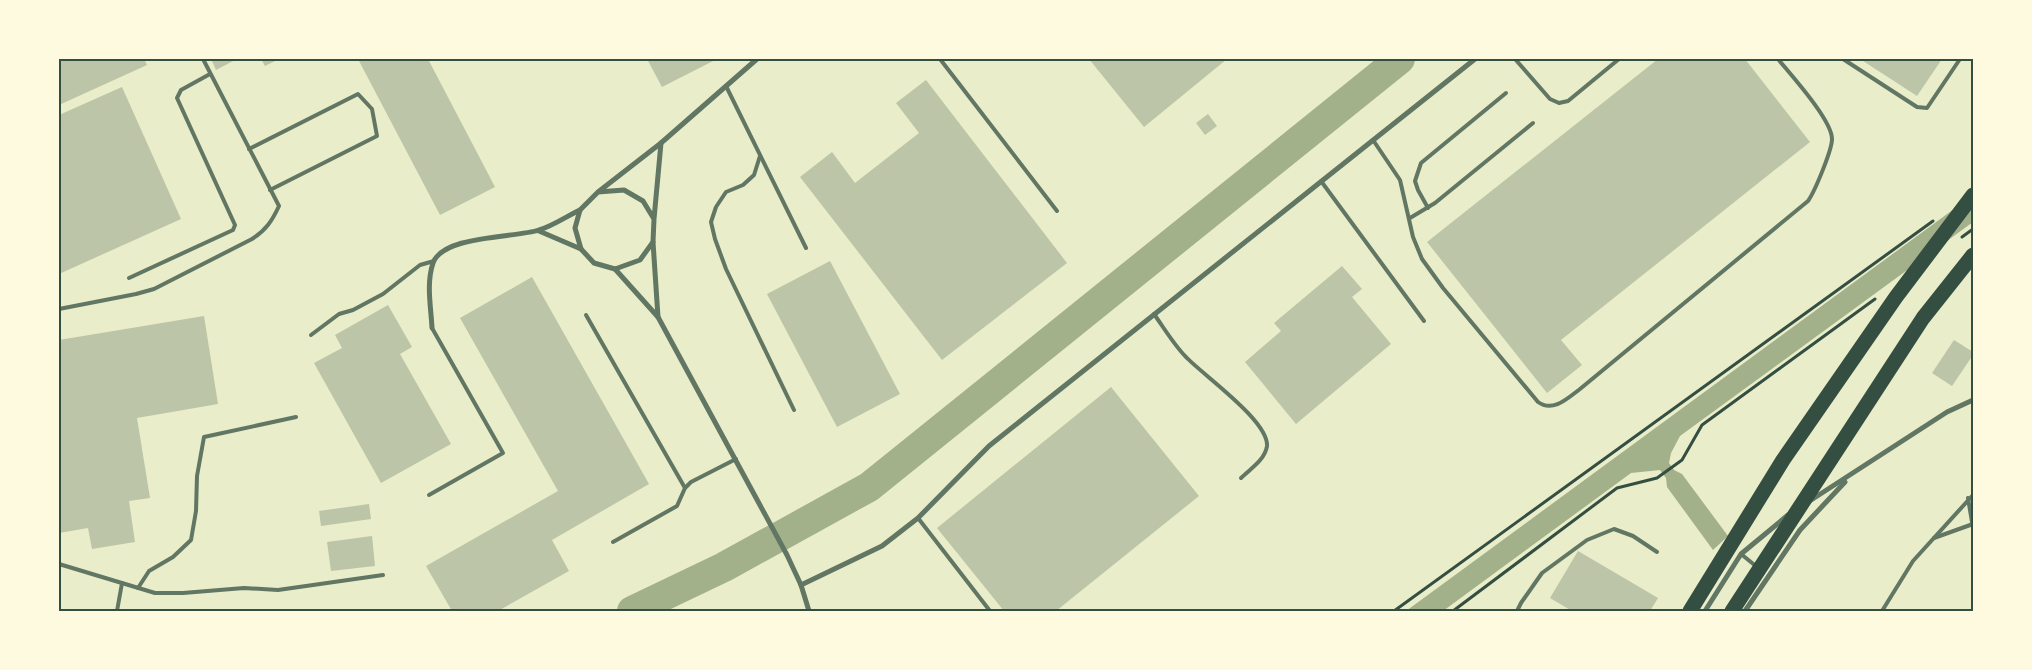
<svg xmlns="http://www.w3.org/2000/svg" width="2032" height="670" font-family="Commissioner,sans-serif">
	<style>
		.water { fill: #a3b18a }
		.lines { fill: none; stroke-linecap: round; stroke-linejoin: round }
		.river { stroke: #a3b18a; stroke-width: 30 }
		.building { fill: #bcc5a7 }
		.path { stroke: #344e41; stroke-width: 3 }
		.service { stroke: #617663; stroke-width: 4 }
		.minor { stroke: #617663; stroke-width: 5 }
		.motorway { stroke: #344e41; stroke-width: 15 }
		.neatline { fill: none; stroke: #344e41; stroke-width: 2 }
	</style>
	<rect width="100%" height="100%" fill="#e9edc9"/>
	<polygon class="water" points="1973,195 1973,222 1680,436 1671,453 1669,463 1674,470 1682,474 1728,536 1713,550 1667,487 1666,478 1660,470 1631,473 1443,611 1406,611"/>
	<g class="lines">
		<polyline class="river" points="632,611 724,567 869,487 1400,59"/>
	</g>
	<g class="building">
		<polygon points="59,59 144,59 147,65 59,105"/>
		<polygon points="211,59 235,59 235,60 216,70"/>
		<polygon points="261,59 279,59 265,66"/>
		<polygon points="358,59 428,59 495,187 440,215"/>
		<polygon points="647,59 717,59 662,87"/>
		<polygon points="1089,59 1227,59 1144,127"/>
		<polygon points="1658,59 1745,59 1810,142 1561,340 1582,365 1547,393 1427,242"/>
		<polygon points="1860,59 1942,59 1917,96"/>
		<polygon points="926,80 1067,263 942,360 800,177 832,152 855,183 919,133 896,103"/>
		<polygon points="122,87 181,219 59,274 59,115"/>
		<polygon points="1208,114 1217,126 1205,135 1196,123"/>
		<polygon points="830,261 900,394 837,427 767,294"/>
		<polygon points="1342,266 1362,289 1352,297 1391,344 1296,424 1245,362 1281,331 1274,323"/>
		<polygon points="532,277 649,484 552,540 569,571 498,611 452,611 426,566 558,491 460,318"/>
		<polygon points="388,305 412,347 400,354 451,444 381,483 314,363 342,348 335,335"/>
		<polygon points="204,316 218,404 137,418 150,498 129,501 135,542 92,549 88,528 59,533 59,340"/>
		<polygon points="1954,340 1973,352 1973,355 1952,386 1932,373"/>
		<polygon points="1111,387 1199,496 1056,611 1004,611 937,528"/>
		<polygon points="369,504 371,519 321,526 319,511"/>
		<polygon points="372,536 375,566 331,571 327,542"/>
		<polygon points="1578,551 1658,598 1650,611 1572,611 1550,598"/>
	</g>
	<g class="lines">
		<g class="path">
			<polyline points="1962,237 1973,229"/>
			<polyline points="1394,611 1933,221"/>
			<polyline points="1453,611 1617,488 1657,478 1682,460 1702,425 1875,299"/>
		</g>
		<g class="service">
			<polyline points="940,59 1057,211"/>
			<polyline points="1515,59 1550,99 1559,103 1568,101 1619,59"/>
			<polyline points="1843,59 1917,107 1927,108 1960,59"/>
			<polyline points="726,86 806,248"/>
			<path d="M 1373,140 L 1400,180 L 1413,237 L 1422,259 L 1443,288 L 1538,402 C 1553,413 1568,398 1580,389 L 1808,201 C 1815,191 1832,150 1832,139 C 1832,120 1791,75 1778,59"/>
			<polyline points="249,149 358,94 372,109 377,136 270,190"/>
			<polyline points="760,156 754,175 743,185 726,192 716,207 711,222 715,239 726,269 794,410"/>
			<polyline points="1321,181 1424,321"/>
			<polyline points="1428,208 1418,190 1415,181 1421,163 1506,93"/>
			<polyline points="1410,218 1435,203 1533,123"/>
			<polyline points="129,278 233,230 235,225 177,98 181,90 210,74"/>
			<path d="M 59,309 L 136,294 L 154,289 L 252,239 C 266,230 272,221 279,206 L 203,59"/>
			<path d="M 1154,314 C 1164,328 1174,345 1186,357 C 1203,375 1269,421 1267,446 C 1265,460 1250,469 1241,478"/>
			<polyline points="586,315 685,488"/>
			<polyline points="311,335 339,314 353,310 383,294 420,265 434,261"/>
			<polyline points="429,495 503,453 432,328"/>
			<polyline points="1968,498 1973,528"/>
			<polyline points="918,518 990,611"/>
			<polyline points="1934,538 1973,524"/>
			<polyline points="613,542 677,506 685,488 691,482 736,459"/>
			<polyline points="1741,554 1757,567"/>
			<polyline points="59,564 155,593 183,593 244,588 278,590 383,575"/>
			<polyline points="138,588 149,571 173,557 191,540 196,511 197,476 204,437 296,417"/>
			<polyline points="117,611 122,583"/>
			<polyline points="1517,611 1521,603 1542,573 1587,540 1614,529 1633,536 1657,552"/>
			<polyline points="1882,611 1913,561 1973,495"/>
		</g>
		<g class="minor">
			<polyline points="661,143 757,59"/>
			<polyline points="598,192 624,190 643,201 654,219 653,242 640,260 615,269 594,263 581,249 575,228 580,210 598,192 661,143 654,219"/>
			<polyline points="539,231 581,249"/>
			<polyline points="615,269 658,317 653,242"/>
			<polyline points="658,317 787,555 801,585 809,611"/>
			<path d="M 432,328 C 431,307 426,284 433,263 C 443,235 515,238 539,230 C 553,226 567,216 580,210"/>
			<polyline points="1808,502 1947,412 1973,400"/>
			<polyline points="801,585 882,546 918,518 989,446 1475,59"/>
			<polyline points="1705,611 1741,554 1788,515"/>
			<polyline points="1745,611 1800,530 1845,482"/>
		</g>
		<g class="motorway">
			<polyline points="1690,611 1783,460 1896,297 1973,195"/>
			<polyline points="1732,611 1923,318 1973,255"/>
		</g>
	</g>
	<rect width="2032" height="670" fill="none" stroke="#fefae0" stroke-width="120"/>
	<rect x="60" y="60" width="1912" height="550" class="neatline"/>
</svg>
